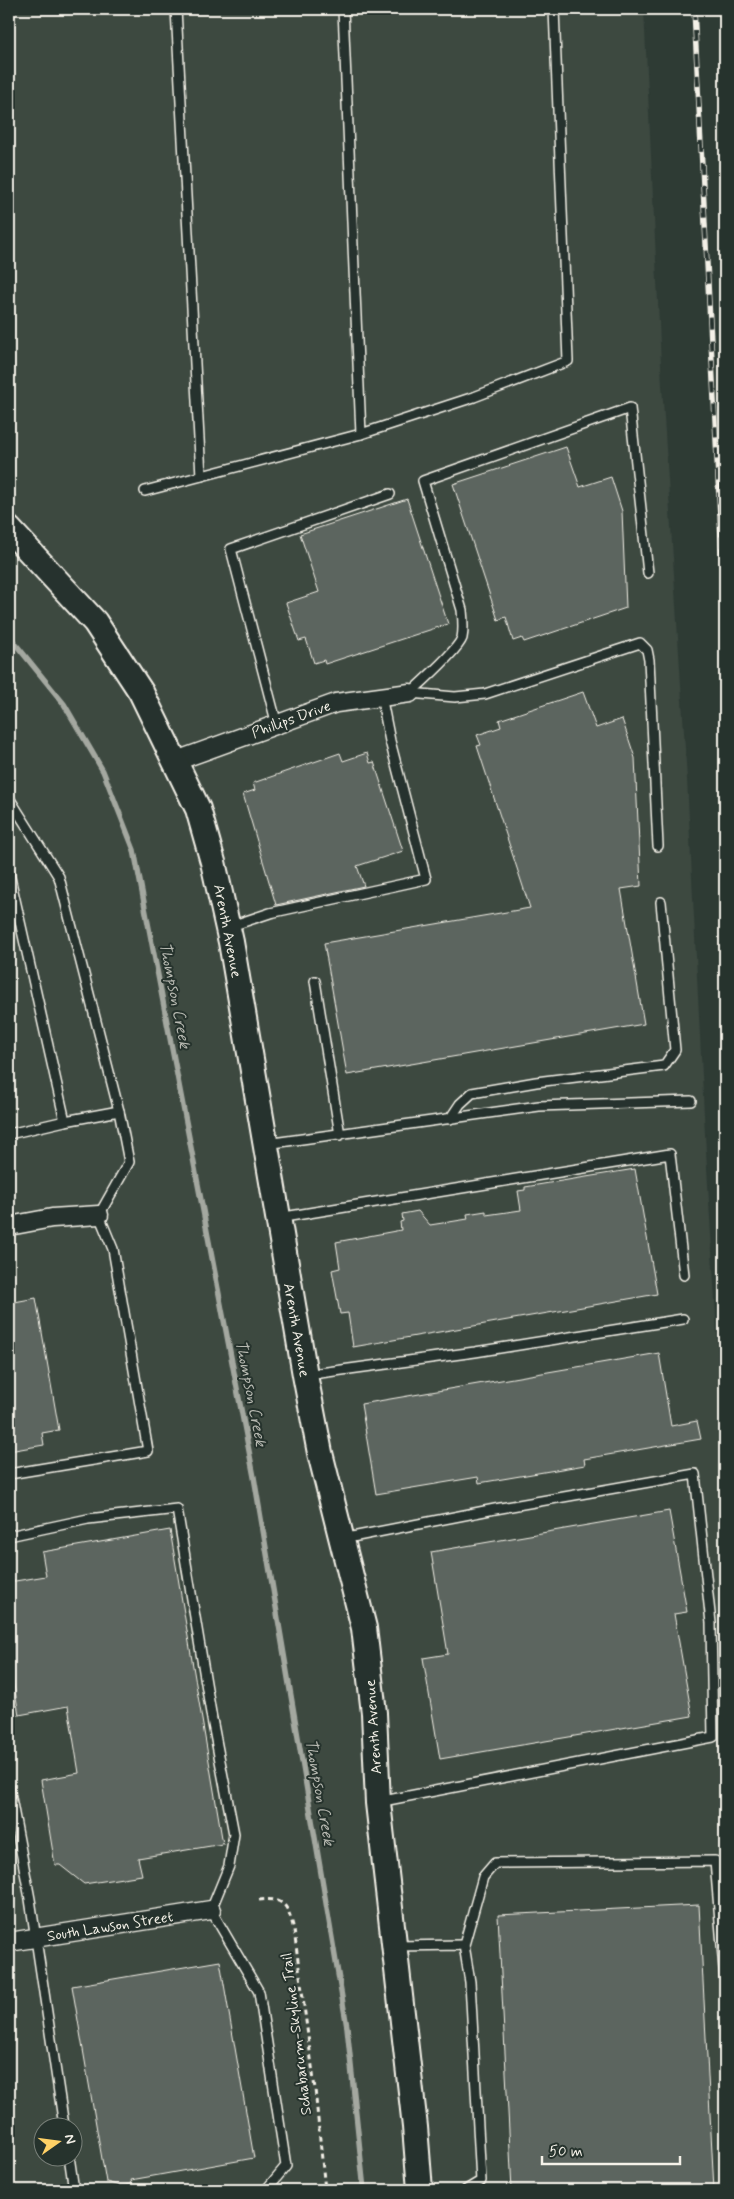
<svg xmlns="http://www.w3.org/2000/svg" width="734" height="2199" font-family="Mynerve,sans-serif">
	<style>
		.built { fill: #3c4841; fill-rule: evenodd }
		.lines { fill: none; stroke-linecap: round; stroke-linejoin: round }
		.stream { stroke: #a4a8a0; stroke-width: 5.5 }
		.building { fill: #5c655e; stroke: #f4f1e8 }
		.lane-casing { stroke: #f4f1e8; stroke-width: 12 }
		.street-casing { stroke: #f4f1e8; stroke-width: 21 }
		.secondary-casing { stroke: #f4f1e8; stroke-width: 28 }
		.path { stroke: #f4f1e8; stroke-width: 3; stroke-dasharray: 5 4; stroke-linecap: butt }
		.lane { stroke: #26332d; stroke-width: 9 }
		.street { stroke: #26332d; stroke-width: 18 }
		.secondary { stroke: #26332d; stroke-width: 24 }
		.rail-casing { stroke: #f4f1e8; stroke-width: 5.5 }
		.rail { stroke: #26332d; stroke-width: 4; stroke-dasharray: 11; stroke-linecap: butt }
		.labels { text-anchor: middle; stroke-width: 4; stroke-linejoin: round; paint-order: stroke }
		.street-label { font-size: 15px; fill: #f4f1e8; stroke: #26332d }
		.water-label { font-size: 16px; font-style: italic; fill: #b8bab2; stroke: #26332d }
	</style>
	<rect width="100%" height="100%" fill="#2e3b34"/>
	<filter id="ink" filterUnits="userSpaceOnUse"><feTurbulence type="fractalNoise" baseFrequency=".02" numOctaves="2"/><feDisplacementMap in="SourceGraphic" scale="10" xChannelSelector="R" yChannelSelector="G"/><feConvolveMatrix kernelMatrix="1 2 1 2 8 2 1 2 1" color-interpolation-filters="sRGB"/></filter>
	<g filter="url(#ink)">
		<path class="built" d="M 9,9 L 644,9 L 662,385 L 687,779 L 705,1134 L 717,1334 L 725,1556 L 725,2190 L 9,2190 ZM 42,2126 L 72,2126 L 72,2156 L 42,2156 Z"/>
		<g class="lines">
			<polyline class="stream" points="9,636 64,704 103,771 134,850 254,1477 347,2027 364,2190"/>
		</g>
		<g class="building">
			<polygon points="566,447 580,487 611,477 622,511 626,608 524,642 522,638 513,641 506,617 498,620 453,484"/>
			<polygon points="407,499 448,624 325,664 324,660 314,663 306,639 299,641 286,603 319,592 300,534"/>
			<polygon points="583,692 596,728 622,719 635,758 641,886 621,889 644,1024 347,1075 324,943 530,908 477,746 481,745 477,735 501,727 499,720"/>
			<polygon points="340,753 343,761 367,753 370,763 374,762 403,851 357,866 364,886 276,905 243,794 255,790 253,783"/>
			<polygon points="635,1169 657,1294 353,1347 348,1313 340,1314 332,1270 340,1268 336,1242 401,1230 400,1222 403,1221 402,1214 418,1211 430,1225 468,1219 467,1214 486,1211 486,1215 521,1210 518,1191 525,1190 525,1187"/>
			<polygon points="36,1298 59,1430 42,1433 44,1445 9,1451 9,1303"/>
			<polygon points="659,1353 671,1426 697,1421 701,1439 584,1459 585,1465 479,1483 478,1477 376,1494 361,1404"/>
			<polygon points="669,1511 687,1612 674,1614 692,1716 440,1759 423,1658 448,1654 431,1552"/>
			<polygon points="170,1530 223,1844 138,1858 142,1875 84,1884 60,1865 55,1865 41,1780 79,1773 68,1706 19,1715 9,1655 9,1582 46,1576 42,1552"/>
			<polygon points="699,1905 714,2190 512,2190 498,1915"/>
			<polygon points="220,1961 254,2158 131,2180 132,2184 120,2186 106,2182 72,1986"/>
		</g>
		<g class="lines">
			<g class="lane-casing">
				<g id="lane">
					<polyline points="176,9 201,476"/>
					<polyline points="343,9 361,434 474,397 568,361 554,9"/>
					<polyline points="145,491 361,434"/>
					<path d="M 410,693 C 421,683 458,650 462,638 C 464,629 463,620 462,610 L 423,481 L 630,408 L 648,573"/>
					<polyline points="410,693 455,697 485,694 640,643 647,650 649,660 658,846"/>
					<polyline points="277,725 231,549 390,494"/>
					<polyline points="9,798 59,877 119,1111 129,1162 99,1215 113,1249 148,1451 9,1474"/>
					<polyline points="9,873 65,1121 119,1111"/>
					<polyline points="228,927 270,913 426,879 390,741 381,696"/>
					<polyline points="315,981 340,1135"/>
					<polyline points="450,1119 460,1104 472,1093 536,1082 664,1066 675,1050 661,902"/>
					<polyline points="9,1134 65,1121"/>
					<polyline points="266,1144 539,1106 691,1101"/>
					<polyline points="278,1218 670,1154 684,1275"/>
					<polyline points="305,1375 475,1352 683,1319"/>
					<polyline points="9,1536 88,1519 177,1509 212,1719 234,1834 229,1866 211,1910 259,1992 286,2166 266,2190 263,2190"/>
					<polyline points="342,1539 495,1509 695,1474 711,1623 713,1737 378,1802"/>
					<polyline points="9,1787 30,1899 64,2126"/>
					<polyline points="464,1945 483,1877 495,1863 715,1861 725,1981"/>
					<polyline points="394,1946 464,1945 470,1982 481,2181 466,2190"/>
					<polyline points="69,2156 74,2190"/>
				</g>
			</g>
			<g class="street-casing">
				<g id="street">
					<polyline points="176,761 336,703 410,693"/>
					<polyline points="9,1226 52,1218 99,1215"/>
					<polyline points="9,1942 211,1910"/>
				</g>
			</g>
			<g class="secondary-casing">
				<polyline id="secondary" points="9,529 95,622 141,692 198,809 213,862 231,942 305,1375 320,1453 364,1628 374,1713 378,1803 415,2127 420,2190"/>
			</g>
			<path class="path" d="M 259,1900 C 285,1897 288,1906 294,1930 L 315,2089 L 325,2190"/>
			<use href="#lane" class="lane"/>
			<use href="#street" class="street"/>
			<use href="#secondary" class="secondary"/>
			<g class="rail-casing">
				<polyline id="rail" points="694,9 725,615"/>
			</g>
			<use href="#rail" class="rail"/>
		</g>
	</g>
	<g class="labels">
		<g class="street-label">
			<text transform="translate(291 719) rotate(-20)" y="5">Phillips Drive</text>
			<text transform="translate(228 931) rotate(79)" y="5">Arenth Avenue</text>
			<text transform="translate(297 1330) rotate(80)" y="5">Arenth Avenue</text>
			<text transform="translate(373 1727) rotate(-94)" y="5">Arenth Avenue</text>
			<text transform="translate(110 1926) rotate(-9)" y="5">South Lawson Street</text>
			<text transform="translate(296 2034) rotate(-97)" y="5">Schabarum-Skyline Trail</text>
		</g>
		<g class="water-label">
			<text transform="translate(176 995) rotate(79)" y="6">Thompson Creek</text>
			<text transform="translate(252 1393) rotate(79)" y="6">Thompson Creek</text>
			<text transform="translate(321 1792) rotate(80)" y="6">Thompson Creek</text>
		</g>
	</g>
	<rect width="734" height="2199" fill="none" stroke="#26332d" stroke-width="30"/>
	<rect x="15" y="15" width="704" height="2169" fill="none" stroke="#f4f1e8" stroke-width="2" filter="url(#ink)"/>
	<g transform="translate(58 2142) rotate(76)"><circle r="24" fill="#26332d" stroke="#787f78"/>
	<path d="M0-4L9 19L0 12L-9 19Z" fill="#ffd166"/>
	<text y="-8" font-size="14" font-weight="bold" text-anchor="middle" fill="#f4f1e8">N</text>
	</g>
	<path d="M542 2156v8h138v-8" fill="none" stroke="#f4f1e8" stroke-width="2.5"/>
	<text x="549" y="2156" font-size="15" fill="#f4f1e8" stroke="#26332d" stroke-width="4" paint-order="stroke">50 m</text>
</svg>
